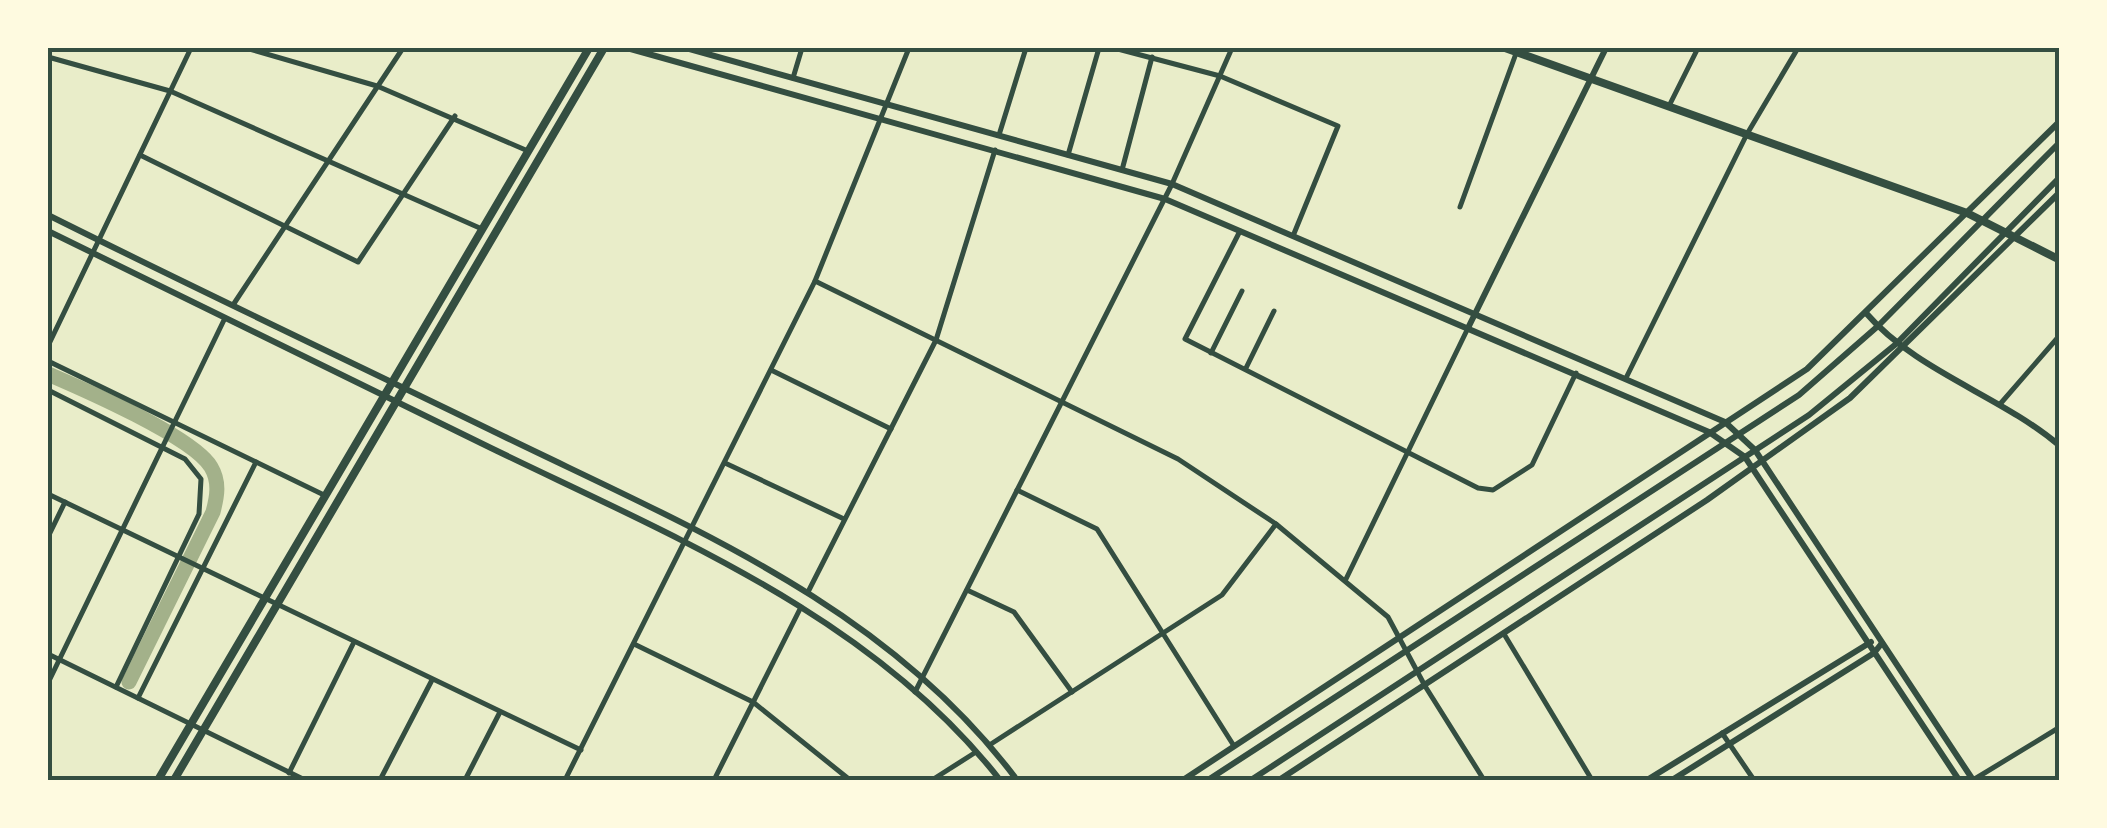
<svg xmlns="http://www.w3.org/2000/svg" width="2107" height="828" font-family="'Source Serif 4',serif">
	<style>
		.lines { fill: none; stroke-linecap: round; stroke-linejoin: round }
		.river { stroke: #a3b18a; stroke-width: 15 }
		.minor { stroke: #344e41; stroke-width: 5 }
		.tertiary { stroke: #344e41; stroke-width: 6 }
		.secondary { stroke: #344e41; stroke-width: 8 }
		.neatline { fill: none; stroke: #344e41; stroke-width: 4 }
	</style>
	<rect width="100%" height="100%" fill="#e9edc9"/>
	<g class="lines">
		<path class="river" d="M 48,374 C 83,389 193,437 211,467 C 220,482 217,497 213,512 L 129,682"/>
		<g class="minor">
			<polyline points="246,48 377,86 528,151"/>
			<polyline points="1114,48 1220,76 1338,126 1293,236"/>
			<polyline points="48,57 170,91 482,229"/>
			<polyline points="793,78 802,48"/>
			<polyline points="1669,106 1698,48"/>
			<polyline points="999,135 1026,48"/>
			<polyline points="140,155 358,262 455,116"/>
			<polyline points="1068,155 1099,48"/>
			<polyline points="1122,170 1152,57"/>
			<polyline points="1460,207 1518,48"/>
			<polyline points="1240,231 1185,339 1478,488 1493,490 1532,465 1576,373"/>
			<polyline points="815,281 1178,459 1276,524 1388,617 1425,686 1484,780"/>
			<polyline points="233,305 403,48"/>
			<polyline points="48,346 191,48"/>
			<polyline points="1211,353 1242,291"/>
			<polyline points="48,361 324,495"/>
			<polyline points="1246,368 1274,311"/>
			<polyline points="771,370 891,429"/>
			<polyline points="1626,378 1747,134 1798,48"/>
			<polyline points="48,390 185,459 201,479 199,514 116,687"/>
			<polyline points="2001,403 2060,335"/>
			<polyline points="725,463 844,519"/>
			<polyline points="1017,490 1097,529 1234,746"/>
			<polyline points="48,494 581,750"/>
			<polyline points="48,537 65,502"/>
			<polyline points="1346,579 1469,326"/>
			<polyline points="967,590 1014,612 1072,692"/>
			<polyline points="808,592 936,340 995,150"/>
			<polyline points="1504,634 1592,780"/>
			<polyline points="634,644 753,702 850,780"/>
			<polyline points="48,654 305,780"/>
			<polyline points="48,683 225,318"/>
			<polyline points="915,692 1172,184 1232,48"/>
			<polyline points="138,698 256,462"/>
			<polyline points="1722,733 1754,780"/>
			<polyline points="991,744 1222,595 1276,524"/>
			<polyline points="289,773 354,642"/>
			<polyline points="380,780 432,680"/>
			<polyline points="465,780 500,712"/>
			<polyline points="565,780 815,281 909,48"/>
			<polyline points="714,780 801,607"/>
			<polyline points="932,780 976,752"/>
			<polyline points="1973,780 2060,727"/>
		</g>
		<g class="tertiary">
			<polyline points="627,48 1165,199 1709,432 1745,457 1959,780"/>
			<polyline points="686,48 1172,184 1725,422 1755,450 1973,780"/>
			<path d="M 48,215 C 198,290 351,362 503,436 C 692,528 888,607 1017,780"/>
			<path d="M 48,231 C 195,304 343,376 491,448 C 672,536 873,617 1000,780"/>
			<path d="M 1866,313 C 1917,372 2000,395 2060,446"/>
			<polyline points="1469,326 1606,48"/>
			<polyline points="1183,780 1807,369 2060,121"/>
			<polyline points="1208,780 1799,395 1878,326 2060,142"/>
			<polyline points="1251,780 1809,415 1896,344 2060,177"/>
			<polyline points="1279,780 1707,500 1850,398 2060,192"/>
			<polyline points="1647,780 1871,642"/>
			<polyline points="1672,780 1874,653 1882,643"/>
		</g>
		<g class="secondary">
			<polyline points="1505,48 1967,213 2060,260"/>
			<polyline points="158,780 589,48"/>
			<polyline points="174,780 604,48"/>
		</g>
	</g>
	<rect width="2107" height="828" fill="none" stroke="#fefae0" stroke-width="100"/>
	<rect x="50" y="50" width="2007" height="728" class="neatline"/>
</svg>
